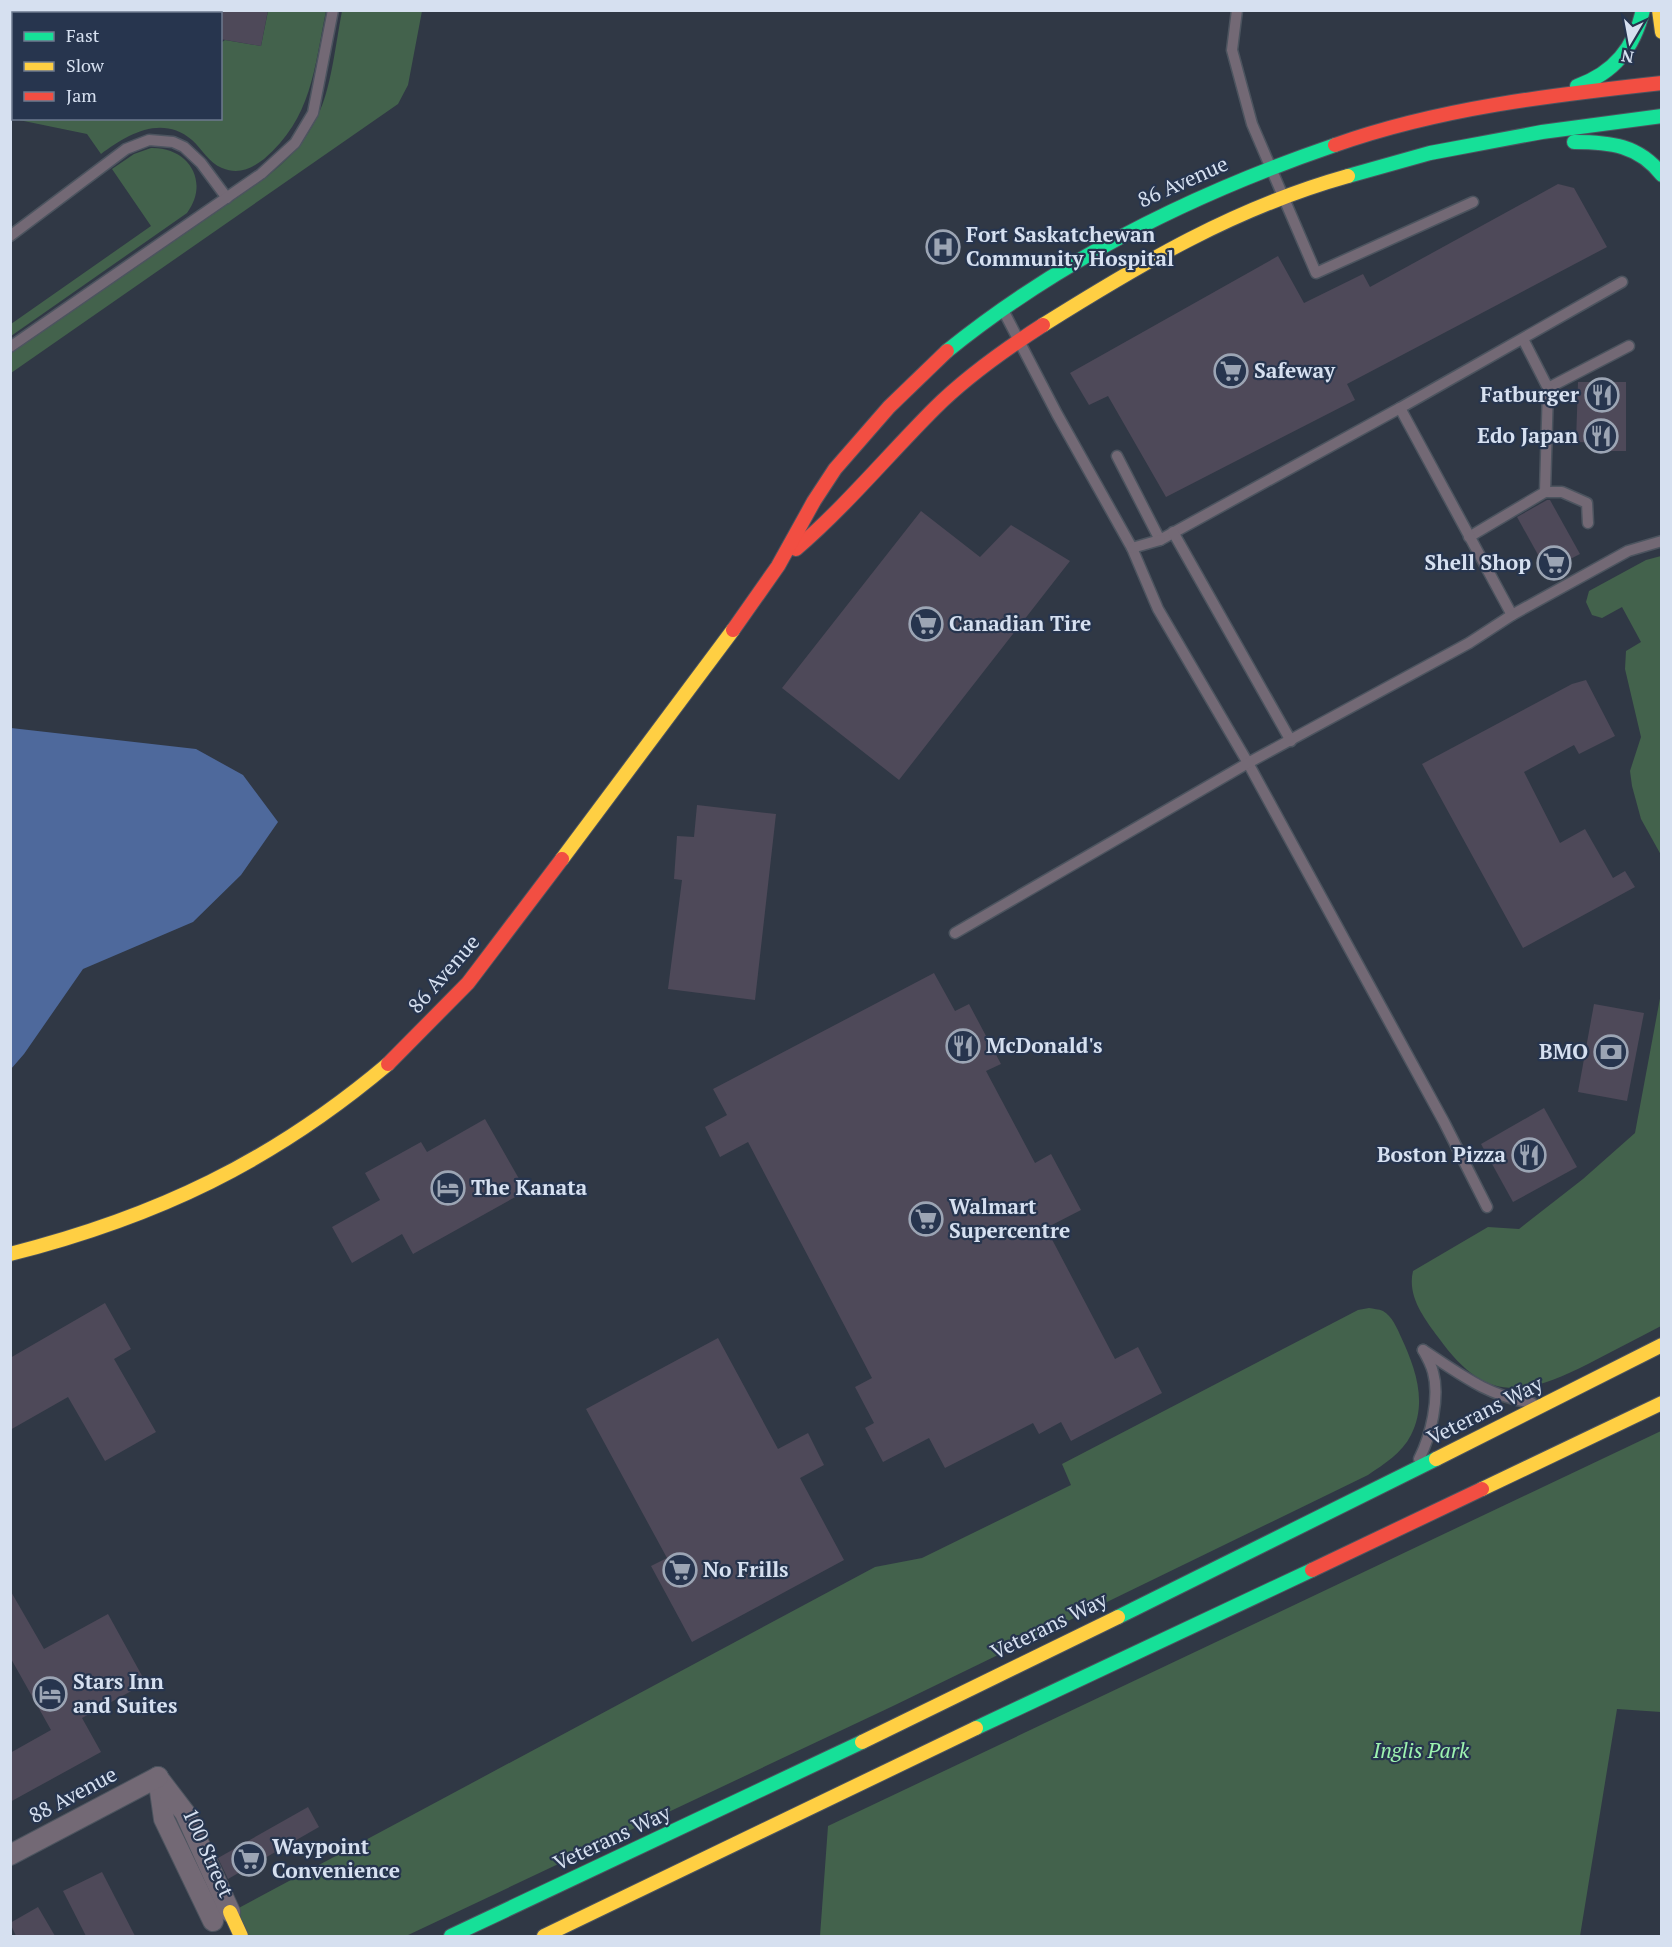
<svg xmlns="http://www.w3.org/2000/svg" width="1672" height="1947" font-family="'PT Serif',serif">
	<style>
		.green { fill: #43624c }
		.water { fill: #4e699c }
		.building { fill: #4e4959 }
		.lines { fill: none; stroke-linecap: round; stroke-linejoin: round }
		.lane-casing { stroke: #4c545f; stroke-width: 13 }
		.street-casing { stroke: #4c545f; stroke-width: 22 }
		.fast-casing { stroke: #4c545f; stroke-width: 16 }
		.slow-casing { stroke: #4c545f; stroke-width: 16 }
		.jam-casing { stroke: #4c545f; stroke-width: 16 }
		.lane { stroke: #736975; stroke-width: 10 }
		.street { stroke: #736975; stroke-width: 20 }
		.fast { stroke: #16e098; stroke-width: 14 }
		.slow { stroke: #ffcf43; stroke-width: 14 }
		.jam { stroke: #f24e42; stroke-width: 14 }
		.labels { text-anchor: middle; stroke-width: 4.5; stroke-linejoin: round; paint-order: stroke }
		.street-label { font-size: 21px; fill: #d6e0f0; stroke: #27354e }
		.poi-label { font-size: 21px; font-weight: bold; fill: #d6e0f0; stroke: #27354e; text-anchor: start }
		.park-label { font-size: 21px; font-style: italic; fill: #9df3b0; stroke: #27354e }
	</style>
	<rect width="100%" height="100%" fill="#303845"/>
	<g class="green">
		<polygon points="10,11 11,10 145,11 142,14 14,14 13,59 11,59"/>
		<path d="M 268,11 L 326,11 C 314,69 312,118 264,159 C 251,169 238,175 222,168 C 209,163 202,149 192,140 C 161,114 127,135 101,154 L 87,134 L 14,119 L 220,118 L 221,43 L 225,40 L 261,46 Z"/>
		<path d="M 342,11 L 422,11 L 408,85 L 398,104 L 11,373 L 11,353 L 264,179 C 330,128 328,87 342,11 Z"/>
		<path d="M 151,148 C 189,147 210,182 187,213 L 11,336 L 11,324 L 151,226 L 112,169 L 134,154 Z"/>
		<polygon points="1661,556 1662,556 1661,855 1641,819 1632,786 1630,771 1641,737 1625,669 1626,651 1641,642 1622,607 1602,618 1592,615 1586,602 1589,591 1646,560"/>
		<path d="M 1661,993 L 1661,1326 C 1637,1339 1612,1351 1588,1364 C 1522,1397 1485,1403 1438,1337 C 1424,1318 1407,1296 1413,1271 L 1488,1227 L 1519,1229 L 1583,1179 L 1635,1133 Z"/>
		<path d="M 1369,1308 C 1373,1309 1379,1309 1383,1311 C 1392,1316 1397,1328 1401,1337 C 1415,1367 1428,1402 1411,1435 C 1402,1453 1384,1464 1368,1475 L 893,1706 L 406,1936 L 247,1936 L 235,1910 L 875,1567 L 922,1558 L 1071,1485 L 1062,1464 L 1358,1310 Z"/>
		<polygon points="1661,1431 1661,1712 1617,1709 1580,1936 820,1936 828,1826"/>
	</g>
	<polygon class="water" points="11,728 196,749 243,775 278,822 241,875 193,922 83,969 24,1054 11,1069"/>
	<g class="building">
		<polygon points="220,10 268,10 261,46 220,39"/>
		<polygon points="1558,184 1574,188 1607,247 1347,384 1355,400 1166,497 1108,396 1089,405 1070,373 1278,256 1304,303 1363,274 1370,287"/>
		<polygon points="1578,382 1626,382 1626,451 1610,451 1611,443 1576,442"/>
		<polygon points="1547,500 1550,500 1580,554 1547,571 1517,517"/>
		<polygon points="921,511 980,557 1011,525 1070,561 899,780 782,688"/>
		<polygon points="1586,680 1615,736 1579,754 1574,745 1524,772 1560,843 1585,829 1613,878 1625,871 1635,887 1523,948 1422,764 1572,684"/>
		<polygon points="697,805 776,814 755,1000 668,989 682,880 674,879 677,836 694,837"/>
		<polygon points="934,973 955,1011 969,1004 1001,1064 986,1071 1035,1163 1051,1154 1081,1210 1046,1228 1115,1359 1138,1347 1162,1393 1071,1441 1061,1422 1039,1434 1033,1423 945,1468 929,1438 883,1462 865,1428 874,1423 855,1387 872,1378 748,1142 720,1157 705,1127 727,1115 713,1089"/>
		<polygon points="1594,1004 1644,1013 1627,1101 1578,1092"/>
		<polygon points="1544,1108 1577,1167 1513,1202 1481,1144"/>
		<polygon points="485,1119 526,1191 413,1254 402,1234 352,1263 332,1227 380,1200 365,1173 421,1142 427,1152"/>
		<polygon points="105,1303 131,1349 114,1359 156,1432 105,1461 68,1397 10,1430 10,1358"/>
		<polygon points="718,1338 778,1449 808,1433 824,1465 800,1478 844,1560 692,1642 651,1566 667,1558 586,1409"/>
		<polygon points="10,1590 44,1649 108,1614 146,1683 82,1718 101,1752 10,1802 10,1753 51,1730 10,1657"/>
		<polygon points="308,1807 319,1827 228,1879 218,1858"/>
		<polygon points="102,1872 135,1936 86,1936 63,1891"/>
		<polygon points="38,1907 55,1936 16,1936 10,1923"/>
	</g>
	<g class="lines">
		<g class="lane-casing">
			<g id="lane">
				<polyline points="1237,10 1232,50 1252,124 1316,273 1473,202"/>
				<polyline points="10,236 126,149 149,140 173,142 184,147 201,163 227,198"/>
				<polyline points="1003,310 1057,414 1132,548 1158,609 1248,763 1444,1122 1487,1207"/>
				<polyline points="10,347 261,174 295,143 313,113 333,10"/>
				<polyline points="1548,388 1629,346"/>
				<polyline points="1117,456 1160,540 1400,408"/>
				<polyline points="1545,492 1562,492 1587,503 1588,523"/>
				<polyline points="1173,532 1291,741"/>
				<polyline points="1469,537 1545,492 1548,388 1523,339"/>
				<polyline points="1132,548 1160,540"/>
				<polyline points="1512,615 1400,408 1622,282"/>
				<polyline points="955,933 1248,763 1469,643 1512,615 1628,551 1662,541"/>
				<path d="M 1423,1350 C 1460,1374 1487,1396 1532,1403"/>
				<path d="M 1419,1459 C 1431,1436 1440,1397 1433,1372 C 1431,1364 1427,1357 1423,1350"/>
			</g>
		</g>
		<g class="street-casing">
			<g id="street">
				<polyline points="158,1777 164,1819 213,1921"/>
				<polyline points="159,1779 185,1813 230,1912"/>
				<polyline points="10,1855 158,1777"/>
			</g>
		</g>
		<g class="fast-casing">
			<g id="fast">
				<path d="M 1577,86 C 1614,73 1634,48 1643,10"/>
				<path d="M 1574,142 C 1610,142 1639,145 1662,175"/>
				<polyline points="1348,176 1430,153 1542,132 1662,116"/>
				<path d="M 947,351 C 1062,258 1195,193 1335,145"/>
				<polyline points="1118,1617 1436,1459"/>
				<polyline points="976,1728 1312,1570"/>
				<polyline points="451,1936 862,1742"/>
			</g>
		</g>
		<g class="slow-casing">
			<g id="slow">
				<polyline points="1659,10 1662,32"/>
				<path d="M 1043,325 C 1142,263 1234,208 1348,176"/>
				<polyline points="562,859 733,630"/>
				<path d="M 10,1254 C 156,1217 272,1162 388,1064"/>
				<polyline points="1436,1459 1662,1345"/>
				<polyline points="1482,1489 1662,1403"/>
				<polyline points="862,1742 1118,1617"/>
				<polyline points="230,1912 241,1936"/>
				<polyline points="544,1936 976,1728"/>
			</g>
		</g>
		<g class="jam-casing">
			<g id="jam">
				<path d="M 1335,145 C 1439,108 1552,95 1662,83"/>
				<path d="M 796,549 C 846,506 888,455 934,409 C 967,376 1004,350 1043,325"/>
				<polyline points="733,630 778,566 814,501 835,469 889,407 947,351"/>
				<polyline points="388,1064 468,983 562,859"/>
				<polyline points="1312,1570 1482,1489"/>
			</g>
		</g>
		<use href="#lane" class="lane"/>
		<use href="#street" class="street"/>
		<use href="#fast" class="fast"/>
		<use href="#slow" class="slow"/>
		<use href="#jam" class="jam"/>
	</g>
	<defs>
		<g id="hospital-ring" transform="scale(1.725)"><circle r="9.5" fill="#27354e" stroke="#9ca5b4" stroke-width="1.5"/><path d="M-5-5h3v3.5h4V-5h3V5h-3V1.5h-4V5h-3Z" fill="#9ca5b4"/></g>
		<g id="supermarket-ring" transform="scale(1.725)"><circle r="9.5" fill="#27354e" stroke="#9ca5b4" stroke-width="1.5"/><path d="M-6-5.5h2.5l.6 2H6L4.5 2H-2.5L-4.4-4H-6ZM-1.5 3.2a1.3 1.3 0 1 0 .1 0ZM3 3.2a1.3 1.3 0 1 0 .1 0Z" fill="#9ca5b4"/></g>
		<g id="restaurant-ring" transform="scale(1.725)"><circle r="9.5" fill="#27354e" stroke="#9ca5b4" stroke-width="1.5"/><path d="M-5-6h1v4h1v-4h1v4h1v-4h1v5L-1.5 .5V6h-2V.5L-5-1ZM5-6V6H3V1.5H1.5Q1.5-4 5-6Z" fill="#9ca5b4"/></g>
		<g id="bank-ring" transform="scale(1.725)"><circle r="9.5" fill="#27354e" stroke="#9ca5b4" stroke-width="1.5"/><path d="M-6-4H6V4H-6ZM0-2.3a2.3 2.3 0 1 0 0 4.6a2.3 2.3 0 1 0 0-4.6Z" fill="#9ca5b4"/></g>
		<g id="hotel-ring" transform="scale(1.725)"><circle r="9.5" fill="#27354e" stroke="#9ca5b4" stroke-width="1.5"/><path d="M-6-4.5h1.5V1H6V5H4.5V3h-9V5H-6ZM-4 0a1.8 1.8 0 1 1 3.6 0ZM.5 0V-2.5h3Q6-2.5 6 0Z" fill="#9ca5b4"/></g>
	</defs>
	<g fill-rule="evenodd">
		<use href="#hospital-ring" x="943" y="247"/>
		<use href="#supermarket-ring" x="1231" y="371"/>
		<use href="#restaurant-ring" x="1602" y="395"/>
		<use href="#restaurant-ring" x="1601" y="436"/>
		<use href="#supermarket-ring" x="1554" y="563"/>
		<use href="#supermarket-ring" x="926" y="624"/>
		<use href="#restaurant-ring" x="963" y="1046"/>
		<use href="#bank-ring" x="1611" y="1052"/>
		<use href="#restaurant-ring" x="1529" y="1155"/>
		<use href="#hotel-ring" x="448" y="1188"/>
		<use href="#supermarket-ring" x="926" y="1219"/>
		<use href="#supermarket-ring" x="680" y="1570"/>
		<use href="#hotel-ring" x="50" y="1694"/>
		<use href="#supermarket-ring" x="249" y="1859"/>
	</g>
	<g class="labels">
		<g class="street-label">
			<text transform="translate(1183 182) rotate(-24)" y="7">86 Avenue</text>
			<text transform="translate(444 974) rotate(-49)" y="7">86 Avenue</text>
			<text transform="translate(1485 1411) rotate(-27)" y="7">Veterans Way</text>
			<text transform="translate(1049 1626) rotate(-26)" y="7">Veterans Way</text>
			<text transform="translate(73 1795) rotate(-28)" y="7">88 Avenue</text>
			<text transform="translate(612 1838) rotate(-25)" y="7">Veterans Way</text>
			<text transform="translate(208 1853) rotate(66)" y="7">100 Street</text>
		</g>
		<g class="poi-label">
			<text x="966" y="242">Fort Saskatchewan<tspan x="966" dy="24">Community Hospital</tspan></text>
			<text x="1254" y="378">Safeway</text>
			<text x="1579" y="402" text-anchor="end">Fatburger</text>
			<text x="1578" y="443" text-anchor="end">Edo Japan</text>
			<text x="1531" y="570" text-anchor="end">Shell Shop</text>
			<text x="949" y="631">Canadian Tire</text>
			<text x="986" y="1053">McDonald's</text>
			<text x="1588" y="1059" text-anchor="end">BMO</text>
			<text x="1506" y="1162" text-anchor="end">Boston Pizza</text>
			<text x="471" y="1195">The Kanata</text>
			<text x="949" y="1214">Walmart<tspan x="949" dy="24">Supercentre</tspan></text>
			<text x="703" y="1577">No Frills</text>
			<text x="73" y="1689">Stars Inn<tspan x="73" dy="24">and Suites</tspan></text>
			<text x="272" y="1854">Waypoint<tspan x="272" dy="24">Convenience</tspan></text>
		</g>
		<g class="park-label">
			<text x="1421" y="1758">Inglis Park</text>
		</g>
	</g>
	<rect width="1672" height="1947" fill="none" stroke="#d6e0f0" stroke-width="24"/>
	<rect x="12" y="12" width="210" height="108" fill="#27354e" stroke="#6d798f" stroke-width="1.5"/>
	<rect x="24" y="32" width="30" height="9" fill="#16e098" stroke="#6d798f" stroke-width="1.5"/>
	<text x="66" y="42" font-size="18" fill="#d6e0f0">Fast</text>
	<rect x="24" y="62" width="30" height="9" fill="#ffcf43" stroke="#6d798f" stroke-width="1.5"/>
	<text x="66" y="72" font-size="18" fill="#d6e0f0">Slow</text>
	<rect x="24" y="92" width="30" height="9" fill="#f24e42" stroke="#6d798f" stroke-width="1.5"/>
	<text x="66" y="102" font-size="18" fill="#d6e0f0">Jam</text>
	<g transform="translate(1630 42) rotate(190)" stroke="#27354e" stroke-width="4.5" paint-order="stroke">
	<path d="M0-4.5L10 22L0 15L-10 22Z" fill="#d6e0f0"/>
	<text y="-9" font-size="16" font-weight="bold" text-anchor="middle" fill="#d6e0f0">N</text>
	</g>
</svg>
